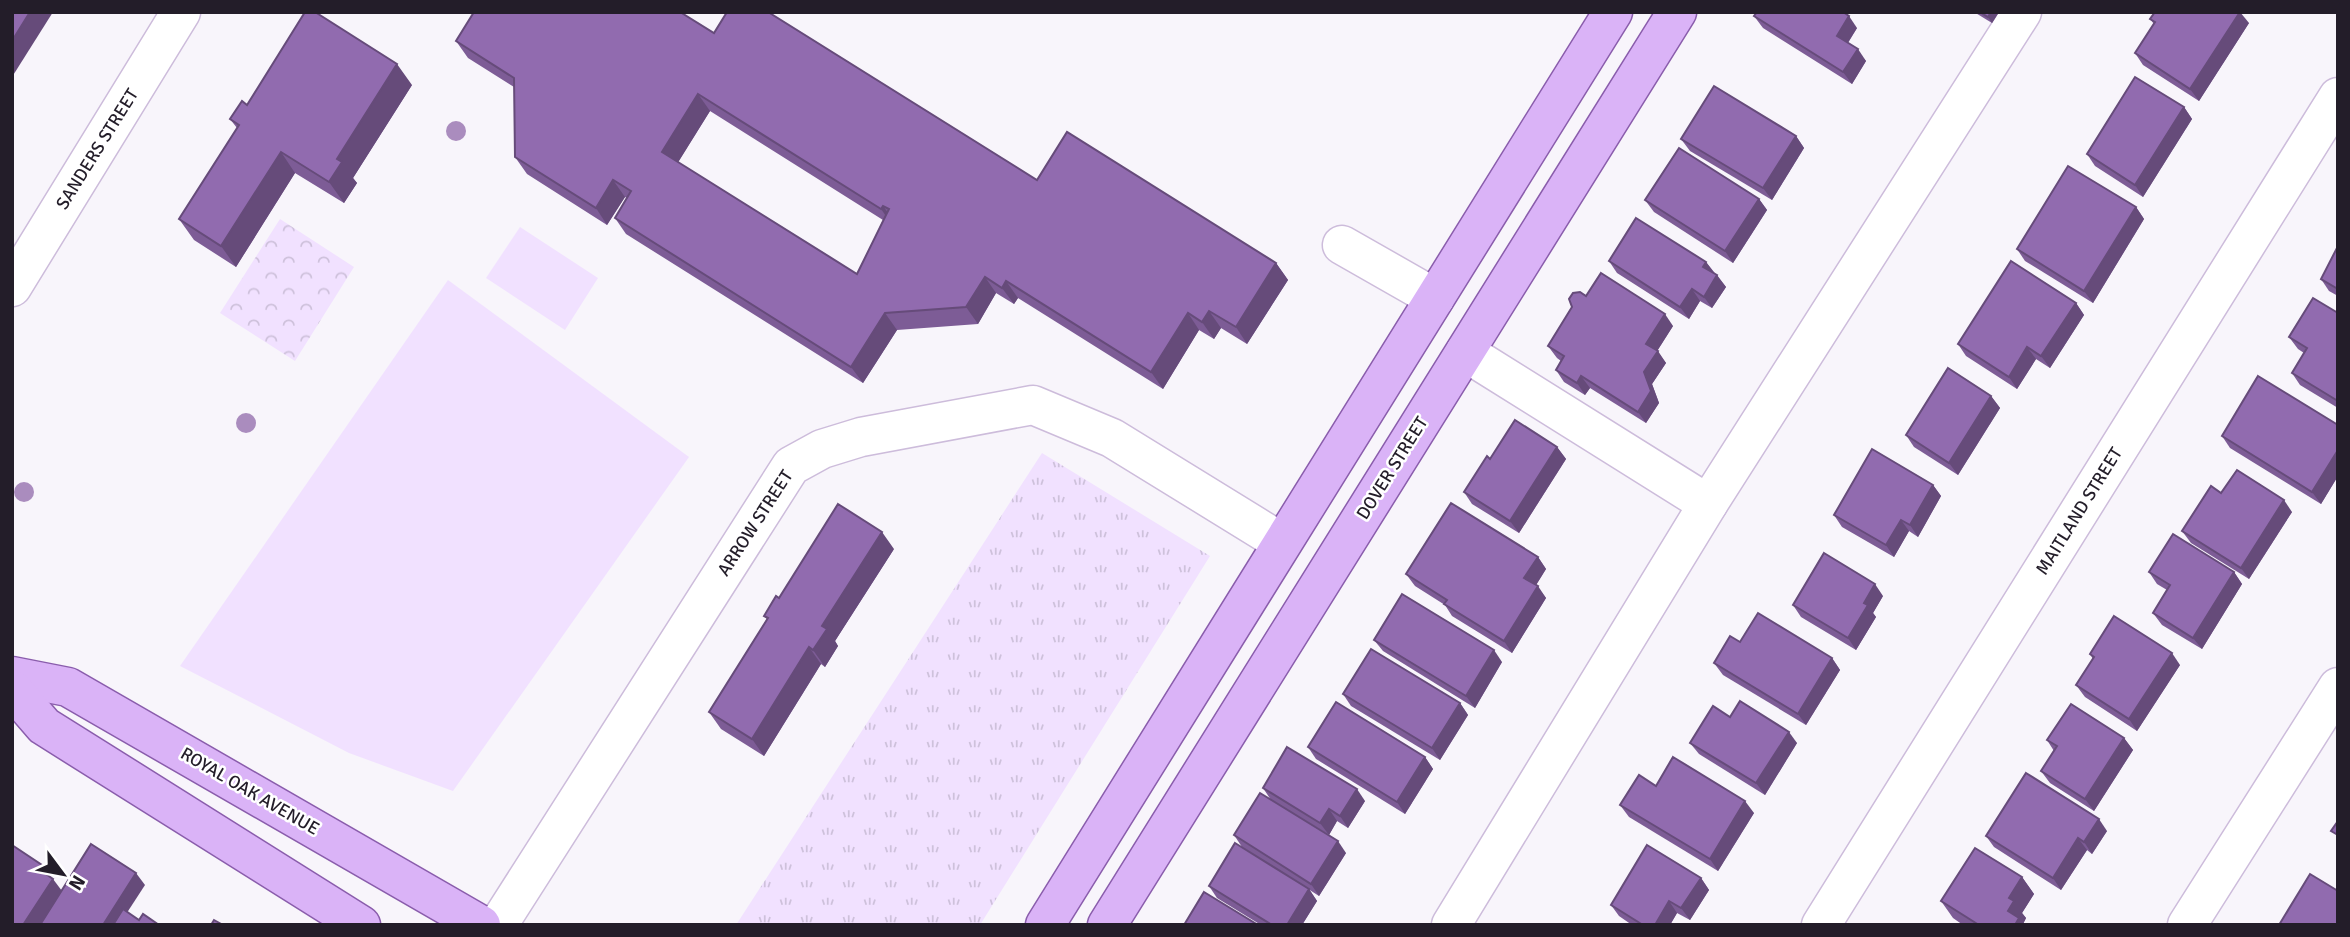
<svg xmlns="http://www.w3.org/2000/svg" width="2350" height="937" font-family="Signika,sans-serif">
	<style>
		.grass { fill: url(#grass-tufts) }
		.forest { fill: url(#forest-crowns) }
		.pitch { fill: #f1e1ff }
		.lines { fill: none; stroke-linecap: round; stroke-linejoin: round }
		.minor-casing { stroke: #cdbcdb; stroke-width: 41 }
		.major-casing { stroke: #8a5dac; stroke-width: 41 }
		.minor { stroke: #fff; stroke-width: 38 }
		.major { stroke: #dab3f7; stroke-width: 38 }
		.tree { fill: #aa8cbe }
		.wall { fill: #7d5c96; fill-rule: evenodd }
		.shaded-wall { fill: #664b7a }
		.building { fill: #916baf; stroke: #664b7a; stroke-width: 2; fill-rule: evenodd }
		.labels { text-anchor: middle; stroke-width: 5; stroke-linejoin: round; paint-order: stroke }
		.street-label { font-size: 18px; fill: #231d29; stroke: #fff }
	</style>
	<defs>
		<pattern id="grass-tufts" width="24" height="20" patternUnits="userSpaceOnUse" patternTransform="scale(1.75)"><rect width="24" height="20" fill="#f1e1ff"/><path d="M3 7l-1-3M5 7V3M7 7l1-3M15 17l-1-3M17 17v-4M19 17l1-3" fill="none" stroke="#cec1db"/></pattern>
		<pattern id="forest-crowns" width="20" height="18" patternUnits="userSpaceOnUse" patternTransform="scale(1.75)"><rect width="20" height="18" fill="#f1e1ff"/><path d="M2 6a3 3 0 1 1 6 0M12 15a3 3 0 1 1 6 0" fill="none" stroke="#cec1db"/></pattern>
	</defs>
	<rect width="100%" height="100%" fill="#f8f5fb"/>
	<polygon class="grass" points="1042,453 1210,556 980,925 736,925"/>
	<polygon class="forest" points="280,219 354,267 295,361 220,313"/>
	<g class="pitch">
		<polygon points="520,227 598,278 565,330 486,278"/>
		<polygon points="448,280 689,457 453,791 349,753 180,666"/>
	</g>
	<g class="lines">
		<g class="minor-casing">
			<g id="minor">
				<polyline points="1342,245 1435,298"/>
				<polyline points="12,287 181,12"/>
				<polyline points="1465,352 1708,504"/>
				<polyline points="498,925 791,466 822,449 861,437 1033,405 1112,438 1281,542"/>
				<polyline points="1451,925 1708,504 2022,12"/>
				<polyline points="1821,925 2338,97"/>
				<polyline points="2187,925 2338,687"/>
			</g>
		</g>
		<g class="major-casing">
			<g id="major">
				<polyline points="12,676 68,687 481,925"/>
				<polyline points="12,689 44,726 361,925"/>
				<polyline points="1045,925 1613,12"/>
				<polyline points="1107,925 1677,12"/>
			</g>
		</g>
		<use href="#minor" class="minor"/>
		<use href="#major" class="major"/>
	</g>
	<g class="tree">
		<circle cx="456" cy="131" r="10"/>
		<circle cx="246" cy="423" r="10"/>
		<circle cx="24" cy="492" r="10"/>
	</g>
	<g class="wall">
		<polygon points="1974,12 1999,12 1992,23"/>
		<polygon points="1754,16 1857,28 1848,43 1866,61 1852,84 1763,28"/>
		<polygon points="2150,19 2249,23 2199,101 2143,65 2135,53 2154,24"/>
		<path d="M 714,33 L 1037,180 L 1276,263 L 1288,280 L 1247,344 L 1221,328 L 1214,339 L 1199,330 L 1163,389 L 1018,298 L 1014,304 L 996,293 L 978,324 L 897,330 L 863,383 L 626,234 L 615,218 L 627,198 L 625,197 L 607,225 L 527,174 L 515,157 L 514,87 L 468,58 L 456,41 ZM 710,111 L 883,220 L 857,274 L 678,162 Z"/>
		<polygon points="412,85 353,178 357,183 344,203 295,173 236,267 194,240 179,219 237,128 230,119 247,105"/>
		<polygon points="2184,107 2192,119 2143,197 2095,166 2087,154"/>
		<polygon points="1796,136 1804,148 1772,200 1690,151 1681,139"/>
		<polygon points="1759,199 1767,210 1733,263 1654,212 1645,200"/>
		<polygon points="2136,207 2144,219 2093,303 2025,261 2017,249"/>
		<polygon points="2338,246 2338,296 2329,291 2321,279"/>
		<polygon points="1609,261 1706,262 1726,287 1712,308 1700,301 1689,319 1617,273"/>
		<polygon points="1586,296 1673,326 1657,351 1666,363 1652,384 1659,403 1646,423 1590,388 1585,395 1564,382 1556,370 1561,361 1557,358 1548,346"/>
		<polygon points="2076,303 2084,315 2050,368 2036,359 2017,389 1966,356 1958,344"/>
		<polygon points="2338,313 2338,408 2300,385 2292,373 2304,353 2298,349 2289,337"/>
		<polygon points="1991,396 2000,408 1958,475 1914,447 1906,435"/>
		<polygon points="2338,425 2338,476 2321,504 2230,448 2222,436"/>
		<polygon points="1557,447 1566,459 1519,533 1472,504 1464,492 1490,459"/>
		<polygon points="1933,485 1941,496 1918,537 1909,531 1894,557 1842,527 1834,515"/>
		<polygon points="2221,493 2292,512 2249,579 2191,543 2182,531"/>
		<polygon points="894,549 835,641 838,646 825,667 821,664 764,756 721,729 709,712 767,619 764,616 779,598"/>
		<polygon points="1538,557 1546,569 1536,585 1546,598 1512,653 1452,616 1445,605 1415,586 1406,574"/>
		<polygon points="2149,572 2234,572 2242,584 2202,649 2162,625 2153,613 2167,590 2157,584"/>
		<polygon points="1883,596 1873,613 1876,617 1856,650 1801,617 1793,605"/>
		<polygon points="1374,640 1502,662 1475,708 1383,651"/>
		<polygon points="1740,642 1832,658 1840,670 1806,725 1723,675 1714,663"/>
		<polygon points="2090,654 2180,665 2137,731 2085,697 2076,685 2093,659"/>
		<polygon points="1343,694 1460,703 1468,715 1440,760 1351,706"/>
		<polygon points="1730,717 1797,743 1765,795 1699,754 1690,743"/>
		<polygon points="2124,738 2133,750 2094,811 2050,783 2041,771 2054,751 2047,740"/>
		<polygon points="1308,747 1425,757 1433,769 1405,814 1316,759"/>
		<polygon points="1656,786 1754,813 1718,871 1629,817 1620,805"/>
		<polygon points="1263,788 1365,801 1348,828 1337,821 1329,835 1271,800"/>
		<polygon points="2107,831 2092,854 2087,850 2061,890 1994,847 1986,836"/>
		<polygon points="1234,835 1346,853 1319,896 1242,847"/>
		<polygon points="2022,877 2034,894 2022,913 2026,918 2023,924 2024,925 1963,925 1953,918 1941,901"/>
		<polygon points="1701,878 1709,890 1690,920 1677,913 1670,925 1632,925 1619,916 1611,905"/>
		<polygon points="1209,886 1309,889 1317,901 1302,925 1261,925 1217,898"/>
	</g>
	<g class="shaded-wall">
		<polygon points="30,12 53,12 12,77 12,41"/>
		<polygon points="1991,12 1999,12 1992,23 1988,17"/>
		<polygon points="2240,12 2249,23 2199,101 2190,89"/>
		<polygon points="1849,16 1857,28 1845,47 1837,36"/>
		<polygon points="1858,49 1866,61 1852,84 1843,72"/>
		<polygon points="397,64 412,85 353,178 357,183 344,203 329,182 337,159"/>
		<polygon points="698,94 710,111 674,169 662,152"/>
		<polygon points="2184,107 2192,119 2143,197 2135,185"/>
		<polygon points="1796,136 1804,148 1772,200 1763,188"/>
		<polygon points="281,152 295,173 236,267 221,246"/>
		<polygon points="613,180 625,197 607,225 596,208"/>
		<polygon points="1759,199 1767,210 1733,263 1725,251"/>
		<polygon points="883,206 895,222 893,226 881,209"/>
		<polygon points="2136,207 2144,219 2093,303 2084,291"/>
		<polygon points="1706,262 1715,274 1703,267"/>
		<polygon points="1276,263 1288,280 1247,344 1236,327"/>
		<polygon points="1717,275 1726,287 1712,308 1704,297"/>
		<polygon points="985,277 996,293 978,324 966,307"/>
		<polygon points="1006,281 1018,298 1014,304 1002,288"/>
		<polygon points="1692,289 1700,301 1689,319 1680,307"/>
		<polygon points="2076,303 2084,315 2050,368 2041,356"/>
		<polygon points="1209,311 1221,328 1214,339 1202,322"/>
		<polygon points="885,313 897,330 863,383 851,367"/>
		<polygon points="1188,313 1199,330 1163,389 1151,372"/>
		<polygon points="1665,314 1673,326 1654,356 1646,344"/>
		<polygon points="2027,347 2036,359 2017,389 2009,377"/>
		<polygon points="1658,351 1666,363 1652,384 1659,403 1646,423 1638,412 1644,372"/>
		<polygon points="1581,376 1590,388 1585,395 1577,383"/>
		<polygon points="1991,396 2000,408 1958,475 1949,463"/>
		<polygon points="1557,447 1566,459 1519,533 1510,521"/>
		<polygon points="2338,450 2338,476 2321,504 2312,492"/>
		<polygon points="1933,485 1941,496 1918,537 1910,525"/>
		<polygon points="2284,500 2292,512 2249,579 2241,568"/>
		<polygon points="1901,520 1909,531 1894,557 1886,545"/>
		<polygon points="882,532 894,549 835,641 838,646 825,667 813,650 822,626"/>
		<polygon points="1538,557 1546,569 1533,590 1524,578"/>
		<polygon points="2234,572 2242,584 2202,649 2193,638"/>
		<polygon points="1875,584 1883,596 1873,613 1876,617 1856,650 1848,638 1864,603"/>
		<polygon points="1538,586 1546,598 1512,653 1504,641"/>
		<polygon points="809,647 821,664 764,756 752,739"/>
		<polygon points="1494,650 1502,662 1475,708 1466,696"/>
		<polygon points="2172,653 2180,665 2137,731 2129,719"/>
		<polygon points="1832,658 1840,670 1806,725 1798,714"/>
		<polygon points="1460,703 1468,715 1440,760 1432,748"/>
		<polygon points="1789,732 1797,743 1765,795 1756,783"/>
		<polygon points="2124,738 2133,750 2094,811 2085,799"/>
		<polygon points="1425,757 1433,769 1405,814 1397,802"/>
		<polygon points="1357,789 1365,801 1348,828 1340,816"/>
		<polygon points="1745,801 1754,813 1718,871 1710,859"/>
		<polygon points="1329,809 1337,821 1329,835 1320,823"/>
		<polygon points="2099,819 2107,831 2092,854 2084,842"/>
		<polygon points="2078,838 2087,850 2061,890 2053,878"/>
		<polygon points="1338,841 1346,853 1319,896 1311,884"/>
		<polygon points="42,865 50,876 39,869"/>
		<polygon points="136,873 145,885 119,925 103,925"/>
		<polygon points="2022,877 2034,894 2022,913 2026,918 2023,924 2024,925 2015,925 2008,911 2009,898"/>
		<polygon points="1701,878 1709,890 1690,920 1681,908"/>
		<polygon points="53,879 62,891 40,925 23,925"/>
		<polygon points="1309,889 1317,901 1302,925 1287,925"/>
		<polygon points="1669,901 1677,913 1670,925 1655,925"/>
	</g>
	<g class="building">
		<polygon points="12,12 30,12 12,41"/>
		<polygon points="305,12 315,12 397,64 337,159 342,162 329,182 281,152 221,246 179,219 239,125 230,119 242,101 247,105"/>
		<path d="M 474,12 L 680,12 L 714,33 L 727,12 L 768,12 L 1037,180 L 1067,132 L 1276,263 L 1236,327 L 1209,311 L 1202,322 L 1188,313 L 1151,372 L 1006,281 L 1002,288 L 985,277 L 966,307 L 885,313 L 851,367 L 615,218 L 631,191 L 613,180 L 596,208 L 515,157 L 514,78 L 456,41 ZM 698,94 L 881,209 L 883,206 L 889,209 L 857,274 L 662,152 Z"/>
		<polygon points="1757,12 1843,12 1849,16 1837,36 1858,49 1843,72 1754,16"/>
		<polygon points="1980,12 1991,12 1988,17"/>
		<polygon points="2155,12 2240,12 2190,89 2135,53 2155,22 2150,19"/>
		<polygon points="2135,77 2184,107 2135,185 2087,154"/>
		<polygon points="1714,86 1796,136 1763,188 1681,139"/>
		<polygon points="1679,148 1759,199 1725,251 1645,200"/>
		<polygon points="2068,166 2136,207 2084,291 2017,249"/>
		<polygon points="1636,218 1706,262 1703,267 1717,275 1704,297 1692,289 1680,307 1609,261"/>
		<polygon points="2338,246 2338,289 2321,279"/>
		<polygon points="2011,261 2076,303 2041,356 2027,347 2009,377 1958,344"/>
		<polygon points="1601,273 1665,314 1646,344 1658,351 1644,372 1651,391 1638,412 1581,376 1577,383 1556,370 1564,356 1548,346 1572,307 1569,299 1573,293 1580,292 1586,296"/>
		<polygon points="2313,298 2338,313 2338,401 2292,373 2307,348 2289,337"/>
		<polygon points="1948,368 1991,396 1949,463 1906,435"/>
		<polygon points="2258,376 2338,425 2338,450 2312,492 2222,436"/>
		<polygon points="1515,420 1557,447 1510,521 1464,492 1487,456 1490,459"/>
		<polygon points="1872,449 1933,485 1910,525 1901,520 1886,545 1834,515"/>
		<polygon points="2237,470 2284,500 2241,568 2182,531 2211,486 2221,493"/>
		<polygon points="1451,503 1538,557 1524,578 1538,586 1504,641 1444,604 1447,600 1406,574"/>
		<polygon points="838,504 882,532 822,626 827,629 813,650 809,647 752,739 709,712 768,618 764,616 776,596 779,598"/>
		<polygon points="2173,534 2234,572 2193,638 2153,613 2170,585 2149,572"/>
		<polygon points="1824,553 1875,584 1864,603 1868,605 1848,638 1793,605"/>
		<polygon points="1402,594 1494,650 1466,696 1374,640"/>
		<polygon points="1758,613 1832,658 1798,714 1714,663 1730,636 1740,642"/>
		<polygon points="2114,616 2172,653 2129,719 2076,685 2094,657 2090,654"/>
		<polygon points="1371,649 1460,703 1432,748 1343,694"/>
		<polygon points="1740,701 1789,732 1756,783 1690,743 1713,706 1730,717"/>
		<polygon points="1336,702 1425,757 1397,802 1308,747"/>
		<polygon points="2071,704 2124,738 2085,799 2041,771 2057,746 2047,740"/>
		<polygon points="1287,747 1357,789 1340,816 1329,809 1320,823 1263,788"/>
		<polygon points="1673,757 1745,801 1710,859 1620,805 1639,775 1656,786"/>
		<polygon points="2026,773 2099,819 2084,842 2078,838 2053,878 1986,836"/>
		<polygon points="1260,793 1338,841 1311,884 1234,835"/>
		<polygon points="2338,821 2338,835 2331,831"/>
		<polygon points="1235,843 1309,889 1287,925 1272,925 1209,886"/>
		<polygon points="91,844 136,873 103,925 40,925"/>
		<polygon points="12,845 42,865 39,869 53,879 23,925 12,925"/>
		<polygon points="1647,845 1701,878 1681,908 1669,901 1655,925 1643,925 1611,905"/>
		<polygon points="1975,848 2022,877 2009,898 2014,901 2008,911 2019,918 2015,925 1979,925 1941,901"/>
		<polygon points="2310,874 2338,891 2338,925 2279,925"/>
		<polygon points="1204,892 1258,925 1184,925"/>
		<polygon points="123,909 139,920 143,914 159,925 113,925"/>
		<polygon points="214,920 223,925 211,925"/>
	</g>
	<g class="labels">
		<g class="street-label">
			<text transform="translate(97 149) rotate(-58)" y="6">SANDERS STREET</text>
			<text transform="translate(1392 468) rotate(-58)" y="6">DOVER STREET</text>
			<text transform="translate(2079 511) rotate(-58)" y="6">MAITLAND STREET</text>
			<text transform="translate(755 523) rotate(-57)" y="6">ARROW STREET</text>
			<text transform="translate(250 791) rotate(30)" y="6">ROYAL OAK AVENUE</text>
		</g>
	</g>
	<rect width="2350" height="937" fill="none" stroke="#231d29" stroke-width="28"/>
	<g transform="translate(63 874) rotate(122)" stroke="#ffffff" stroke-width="5" paint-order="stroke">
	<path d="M0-5L12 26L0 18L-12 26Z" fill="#231d29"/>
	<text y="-10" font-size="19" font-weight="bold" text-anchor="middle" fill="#231d29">N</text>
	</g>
</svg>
